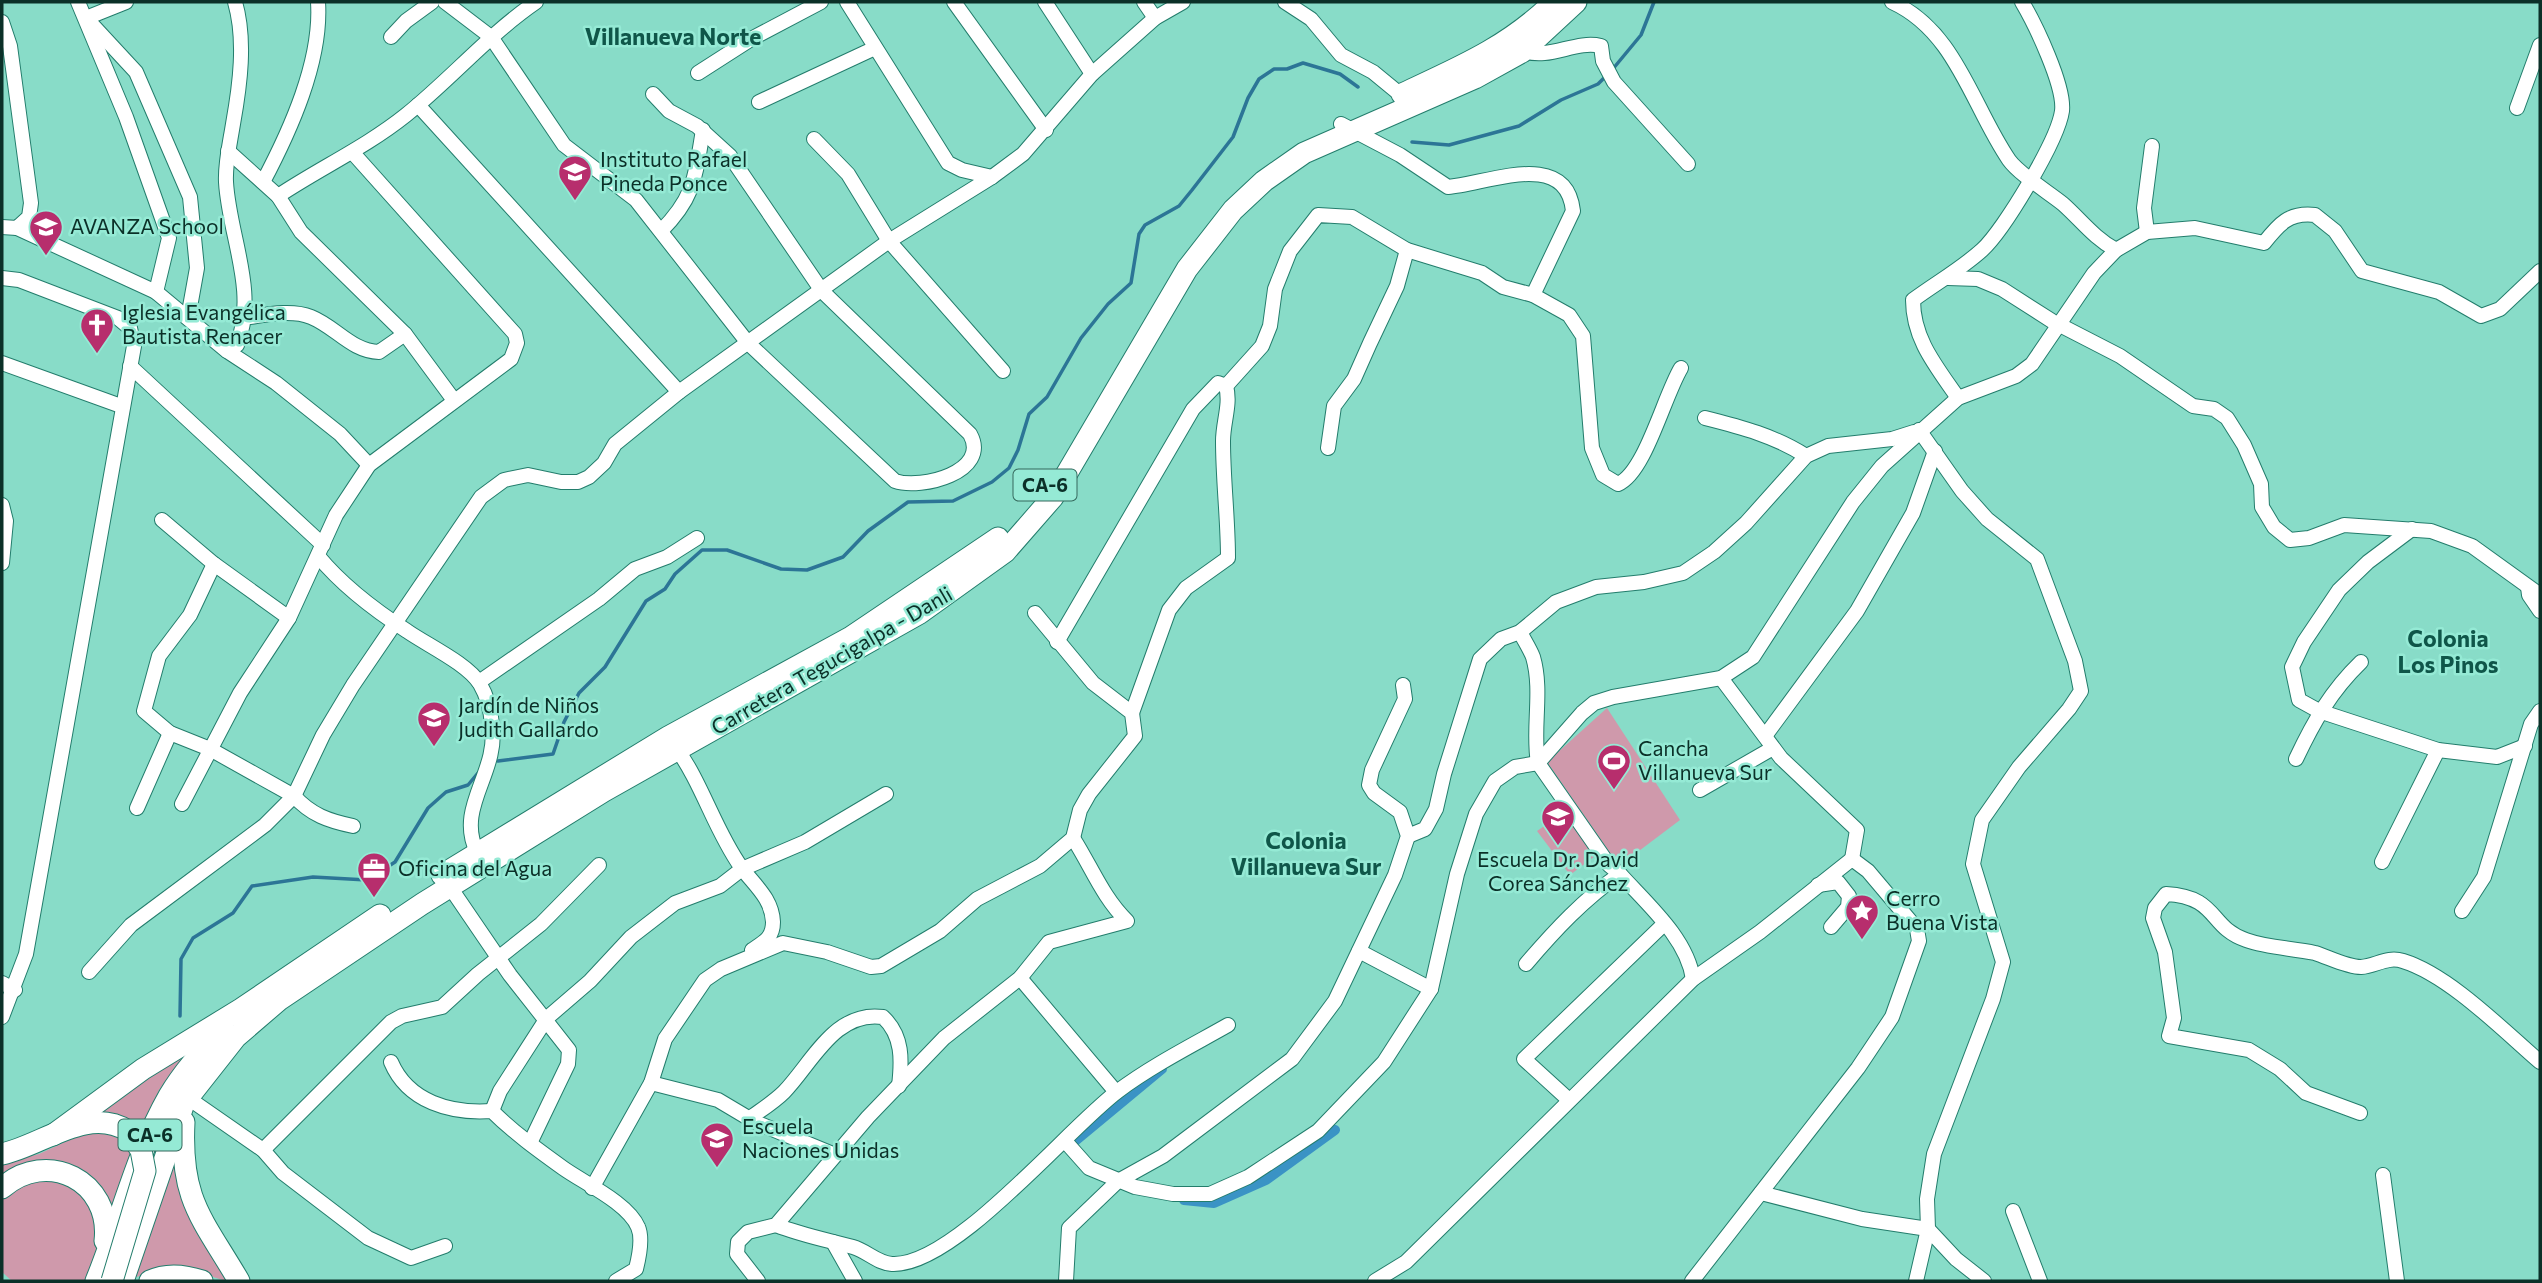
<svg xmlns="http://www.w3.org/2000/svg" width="2542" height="1283" font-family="Commissioner,sans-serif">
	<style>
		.green { fill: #cf99ab }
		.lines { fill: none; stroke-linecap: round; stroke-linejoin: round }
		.stream { stroke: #2c7596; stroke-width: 3.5 }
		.canal { stroke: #3a93c5; stroke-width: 10 }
		.minor-casing { stroke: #237d6c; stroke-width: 16 }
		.highway-casing { stroke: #237d6c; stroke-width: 23 }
		.minor { stroke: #fff; stroke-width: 14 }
		.highway { stroke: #fff; stroke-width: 21 }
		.highway-bridge-casing { stroke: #237d6c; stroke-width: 23; stroke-linecap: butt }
		.highway-bridge { stroke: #fff; stroke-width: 21 }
		.labels { text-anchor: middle; stroke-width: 5; stroke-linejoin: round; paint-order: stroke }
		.shield { fill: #95ead5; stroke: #34685c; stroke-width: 2 }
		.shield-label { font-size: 19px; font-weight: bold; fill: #0b3028 }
		.poi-label { font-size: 21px; fill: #0b3028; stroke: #95ead5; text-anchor: start }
		.street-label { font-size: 21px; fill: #0b3028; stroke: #95ead5 }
		.neighbourhood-label { font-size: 23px; font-weight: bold; fill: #0f5649; stroke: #95ead5 }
	</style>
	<rect width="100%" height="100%" fill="#88dcc8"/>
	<g class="green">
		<polygon points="1607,708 1680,820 1619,866 1547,762"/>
		<polygon points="1565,812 1595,856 1570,875 1537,831"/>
		<path d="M 201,1039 L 159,1090 L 143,1135 C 125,1114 110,1111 83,1115 Z"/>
		<polygon points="99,1126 137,1149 112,1226 103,1193 25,1164 2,1176 2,1163 39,1154"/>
		<path d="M 176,1145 L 233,1281 C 218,1281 211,1275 197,1270 C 174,1262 153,1270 132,1279 Z"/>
		<polygon points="24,1178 72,1182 99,1216 98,1251 89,1281 12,1281 2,1272 2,1195"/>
	</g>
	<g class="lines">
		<g class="stream">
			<polyline points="1612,70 1641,35 1654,2"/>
			<polyline points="1412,142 1449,145 1519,126 1561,100 1598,84 1606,76"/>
			<polyline points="498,761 553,754 564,722 579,693 605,667 646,601 665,589 675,574 702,550 727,550 781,569 807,570 843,557 868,531 908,502 953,501 992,482 1009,468 1018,450 1029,414 1047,397 1081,338 1108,304 1131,283 1139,234 1145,225 1179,206 1192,190 1233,137 1248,98 1259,79 1274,69 1287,69 1303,63 1340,74 1358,87"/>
			<polyline points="180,1016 181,959 193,938 233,913 252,886 313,877 367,880 395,862 428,808 446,792 468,785 478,773"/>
		</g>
		<g class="canal">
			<polyline points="1074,1142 1162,1069"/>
			<polyline points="1184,1200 1214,1203 1266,1180 1335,1130"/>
		</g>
		<g class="minor-casing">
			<g id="minor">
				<polyline points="78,2 126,117 169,238 156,292"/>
				<polyline points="126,2 86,18 136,72 190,197 197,268 188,318"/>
				<path d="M 445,2 L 491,37 L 564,145 L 636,200 L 748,343 L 895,481 C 921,490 991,472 970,434 L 822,291 L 730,156 L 697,126 L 669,111 L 653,94"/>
				<polyline points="847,2 948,163 962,170 992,177"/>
				<polyline points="954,2 1046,130"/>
				<polyline points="1045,2 1092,74"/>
				<polyline points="1144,2 1155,18"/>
				<polyline points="1285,2 1311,19 1341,55 1373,72 1401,95 1405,103"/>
				<path d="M 1892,2 C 1956,31 1972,106 2009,160 C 2019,174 2048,192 2063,204 C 2081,220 2094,238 2116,250"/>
				<polyline points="2,22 10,46 31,203 29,217 17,228 2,227"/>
				<polyline points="391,37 406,21 432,2"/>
				<path d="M 1524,51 C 1550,60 1575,40 1601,46 L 1603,61 L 1614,82 L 1688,164"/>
				<polyline points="698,73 751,39 821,2"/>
				<polyline points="759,102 875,48"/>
				<polyline points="418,105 679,392"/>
				<polyline points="2517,108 2540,45"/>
				<path d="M 1341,124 L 1400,155 L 1448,187 C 1487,184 1566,148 1573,211 L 1533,295"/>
				<polyline points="814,139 848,174 889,241 1003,371"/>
				<polyline points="228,151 278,196 301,232 405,334 453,399"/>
				<path d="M 263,182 C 290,131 322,61 318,2"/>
				<path d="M 278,196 C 320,168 366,147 406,115 C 451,79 488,35 536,2"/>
				<polyline points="17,228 156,292 227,351 276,383 340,434 369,465"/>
				<path d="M 661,231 C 695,197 695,177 703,130"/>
				<polyline points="2147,232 2144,208 2152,146"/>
				<polyline points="2,278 19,280 118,318 130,328 134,346 26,954 2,1017"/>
				<polyline points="1948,278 1978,279 2002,289 2052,321 2120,356 2193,406 2214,409 2227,418 2244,445 2261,484 2262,507 2274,527 2290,540 2309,538 2344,525 2431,531 2472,546 2540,595"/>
				<path d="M 244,318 C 265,315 291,309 311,317 C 336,327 351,351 379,352 L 405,334"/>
				<path d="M 227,351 L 237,345 C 258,291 229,236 226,182 C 225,163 230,143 233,124 C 240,85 246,40 235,2"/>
				<polyline points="2,363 121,406"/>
				<polyline points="130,366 323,545"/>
				<path d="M 1958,398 C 1936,366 1913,339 1913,300 C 1936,283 1961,269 1982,250 C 2004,230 2058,140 2062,111 C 2065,86 2035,24 2022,2"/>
				<path d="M 1705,418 C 1741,427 1775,436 1806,456"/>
				<polyline points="1328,448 1334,406 1354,379 1370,343 1397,286 1407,250"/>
				<polyline points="2,505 6,521 2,563"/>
				<polyline points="162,520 214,564 289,618"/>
				<polyline points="2412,529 2368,562 2339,590 2304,642 2292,667 2299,700 2319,711 2438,750 2497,757 2525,746"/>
				<path d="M 318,556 C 341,584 376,611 407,631 C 427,645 468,664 480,684 C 487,696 491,711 492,725 C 499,773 455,807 477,852"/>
				<path d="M 214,564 L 190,615 L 159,656 L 144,711 L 170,733 L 210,749 L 294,796 C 311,815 329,821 353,826"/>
				<polyline points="2528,587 2529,595 2540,611"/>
				<path d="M 1520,632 C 1524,640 1530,649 1533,657 C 1543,691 1532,729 1538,763 L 1609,865 L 1620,874 C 1647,904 1687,938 1693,979"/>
				<path d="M 1057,642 L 1193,409 L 1218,383 L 1226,386 L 1262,346 L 1270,326 L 1275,289 L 1290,251 L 1318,215 L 1352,217 L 1407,250 L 1482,273 L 1503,287 L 1533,295 L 1569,315 L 1583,336 L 1592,448 L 1603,475 L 1618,484 C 1645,473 1664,396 1681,368"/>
				<polyline points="1721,678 1781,758 1857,830 1852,859"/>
				<polyline points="479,682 599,599 635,569 667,557 697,538"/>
				<path d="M 1132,713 L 1169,610 L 1186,588 L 1228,558 C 1228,519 1223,480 1223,441 C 1223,422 1231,404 1226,386"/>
				<polyline points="1765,736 1857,611 1913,513 1935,451"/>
				<path d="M 674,745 C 702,782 714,829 741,867 C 754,885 772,898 773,922 C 773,938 764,942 752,950"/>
				<path d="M 2296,759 C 2314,721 2331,691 2361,662"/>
				<polyline points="1700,790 1773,748"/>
				<polyline points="182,804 240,693 289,618 336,515 369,465 511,359 517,343 515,334 353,153"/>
				<polyline points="137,808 170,733"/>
				<polyline points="1408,836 1425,829 1436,809 1444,774 1480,659 1501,639 1520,632 1556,602 1596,587 1644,582 1683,573 1714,552 1746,523 1806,456 1828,446 1892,439 1914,432"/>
				<polyline points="2382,862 2438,750"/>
				<polyline points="1818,885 1838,882 1849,896 1848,907 1831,927"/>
				<polyline points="450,887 510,975 569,1050 568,1064 531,1141"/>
				<polyline points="2462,911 2484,877 2531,724 2540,711"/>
				<polyline points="1359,951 1431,989"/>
				<path d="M 1526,964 C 1555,930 1584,899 1620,874"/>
				<polyline points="89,972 131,925 265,825 294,796 323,735 353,685 481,497 504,480 528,475 561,482 578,482 589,477 604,463 615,444 679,392 889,241 992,177 1023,154 1092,74 1155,18 1183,2"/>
				<polyline points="1020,978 1116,1092"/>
				<polyline points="2,983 15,990"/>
				<path d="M 391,1062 C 408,1102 451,1114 492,1111 C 513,1132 538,1150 563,1168 C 584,1183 628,1203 638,1227 C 643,1238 639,1257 636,1269 L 616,1281"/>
				<polyline points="651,1083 718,1100 755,1122 835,1155"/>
				<polyline points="188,1098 263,1150 283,1173 368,1238 411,1258 445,1246"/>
				<polyline points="1569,1100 1524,1059 1664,924"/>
				<polyline points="492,1111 500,1091 547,1018 590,981 631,937 675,903 720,886 742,869 805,842 886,794"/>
				<path d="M 2360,1113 L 2306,1093 L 2280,1069 L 2249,1050 L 2169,1036 L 2174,1018 L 2165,952 L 2153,918 L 2155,908 L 2166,894 C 2219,897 2208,927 2246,940 C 2268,948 2292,948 2315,953 C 2328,957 2347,967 2361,967 C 2376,966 2387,956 2403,961 C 2449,975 2504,1031 2540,1062"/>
				<path d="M 750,1118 C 761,1110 774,1102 784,1092 C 812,1063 835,1010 883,1017 C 903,1036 902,1060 899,1086"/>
				<path d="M 1065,1141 L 1089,1168 L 1135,1187 L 1173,1194 L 1210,1194 L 1248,1177 L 1318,1131 L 1384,1062 L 1431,989 L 1457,874 L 1476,814 L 1495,781 L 1515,767 L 1538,763 L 1582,713 L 1594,703 L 1613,697 L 1721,678 L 1753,657 L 1853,502 L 1882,466 L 1958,398 L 2016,376 L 2032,364 L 2094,273 L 2116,250 L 2147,232 L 2195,228 L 2264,243 C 2279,224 2289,212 2315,215 L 2335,231 L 2362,271 L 2439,292 L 2481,316 L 2500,309 L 2540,271"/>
				<polyline points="263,1150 391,1022 402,1016 442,1007 478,974 541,924 599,865"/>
				<polyline points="2383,1175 2397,1281"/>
				<polyline points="592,1188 651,1083 665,1039 705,980 721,969 783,943 827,952 871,967 881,966 940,931 977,899 1040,866 1073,838 1080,810 1089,794 1135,736 1132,713 1093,683 1035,613"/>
				<polyline points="1761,1193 1862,1219 1928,1229 1956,1259 1984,1281"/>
				<polyline points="2013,1211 2040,1281"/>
				<path d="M 776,1225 C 801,1235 827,1240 853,1247 C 867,1251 877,1263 892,1264 C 954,1267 1068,1128 1118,1091 C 1153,1065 1191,1046 1228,1025"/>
				<polyline points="833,1242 855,1281"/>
				<path d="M 758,1281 L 737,1254 L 738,1242 L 748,1232 L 776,1225 L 868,1117 L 944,1038 L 1020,978 L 1049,942 L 1127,921 C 1103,898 1091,866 1073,838"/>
				<polyline points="1066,1281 1069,1228 1118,1181 1163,1156 1292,1059 1335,1001 1395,875 1408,836 1400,812 1374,793 1369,785 1372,770 1405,699 1403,685"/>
				<polyline points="1375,1281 1406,1262 1693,979 1760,932 1852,859 1868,871 1917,929 1919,941 1892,1017 1858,1068 1692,1281"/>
				<polyline points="1916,1281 1928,1229 1927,1199 1934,1154 1993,999 2003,962 1973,864 1982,820 2019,767 2069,709 2081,691 2075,661 2037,559 1987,519 1962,491 1919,430"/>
			</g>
		</g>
		<g class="highway-casing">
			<g id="highway">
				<path d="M 1402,94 C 1460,67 1508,47 1554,2"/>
				<polyline points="442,875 668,737 851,637 998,538"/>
				<path d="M 184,1122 C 180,1200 202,1218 239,1281"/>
				<polyline points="53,1135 143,1069 241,1009 380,915"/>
				<path d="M 2,1154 C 41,1146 88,1105 128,1131"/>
				<path d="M 2,1188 C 47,1148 112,1181 105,1241"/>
				<path d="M 96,1281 C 121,1220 136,1154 169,1096 C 183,1072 204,1049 223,1028"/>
				<polyline points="123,1281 184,1103 236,1037 279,1000 422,904 604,791 920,613 1005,552 1053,497 1187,269 1233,210 1264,181 1304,153 1475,78 1522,52 1576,2"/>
				<path d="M 150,1281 C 167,1273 184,1275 202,1281"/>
			</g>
		</g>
		<use href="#minor" class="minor"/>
		<use href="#highway" class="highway"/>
		<g class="highway-bridge-casing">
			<polyline id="highway-bridge" points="112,1281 145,1171 141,1150 128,1131"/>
		</g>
		<use href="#highway-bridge" class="highway-bridge"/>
	</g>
	<defs>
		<g id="school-pin" transform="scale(1.75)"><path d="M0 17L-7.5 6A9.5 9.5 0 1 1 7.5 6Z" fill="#b72e6d" stroke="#95ead5"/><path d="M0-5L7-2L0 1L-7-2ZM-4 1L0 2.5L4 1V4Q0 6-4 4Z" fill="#fff"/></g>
		<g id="church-pin" transform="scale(1.75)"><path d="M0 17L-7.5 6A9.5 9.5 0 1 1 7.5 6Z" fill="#b72e6d" stroke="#95ead5"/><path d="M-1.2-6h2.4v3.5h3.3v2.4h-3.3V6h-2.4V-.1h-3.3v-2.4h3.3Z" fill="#fff"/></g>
		<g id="stadium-pin" transform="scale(1.75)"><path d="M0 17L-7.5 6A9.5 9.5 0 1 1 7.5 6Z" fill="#b72e6d" stroke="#95ead5"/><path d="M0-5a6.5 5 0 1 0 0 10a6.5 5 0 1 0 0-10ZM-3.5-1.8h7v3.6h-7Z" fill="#fff"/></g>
		<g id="office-pin" transform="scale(1.75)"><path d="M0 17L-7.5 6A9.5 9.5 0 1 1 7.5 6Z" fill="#b72e6d" stroke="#95ead5"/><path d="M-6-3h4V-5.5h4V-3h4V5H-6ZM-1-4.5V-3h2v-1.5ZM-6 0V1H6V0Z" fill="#fff"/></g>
		<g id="sight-pin" transform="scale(1.75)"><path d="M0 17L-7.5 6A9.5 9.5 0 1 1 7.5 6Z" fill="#b72e6d" stroke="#95ead5"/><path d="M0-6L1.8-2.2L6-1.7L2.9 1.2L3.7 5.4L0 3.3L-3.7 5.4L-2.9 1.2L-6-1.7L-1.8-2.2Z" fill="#fff"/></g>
	</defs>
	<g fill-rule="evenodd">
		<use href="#school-pin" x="575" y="172"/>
		<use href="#school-pin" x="46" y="227"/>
		<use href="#church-pin" x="97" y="325"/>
		<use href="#school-pin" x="434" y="718"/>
		<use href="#stadium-pin" x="1614" y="761"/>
		<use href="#school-pin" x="1558" y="817"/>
		<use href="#office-pin" x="374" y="869"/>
		<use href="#sight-pin" x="1862" y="911"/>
		<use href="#school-pin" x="717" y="1139"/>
	</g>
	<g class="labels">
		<g class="shield">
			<rect x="1013.5" y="469.5" width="63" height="31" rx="5"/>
			<rect x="118.5" y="1119.5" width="63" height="31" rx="5"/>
		</g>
		<g class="shield-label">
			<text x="1045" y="492">CA-6</text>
			<text x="150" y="1142">CA-6</text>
		</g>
		<g class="poi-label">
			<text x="600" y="167">Instituto Rafael<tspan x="600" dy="24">Pineda Ponce</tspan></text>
			<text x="70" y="234">AVANZA School</text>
			<text x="122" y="320">Iglesia Evangélica<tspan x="122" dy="24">Bautista Renacer</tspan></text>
			<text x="458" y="713">Jardín de Niños<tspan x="458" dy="24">Judith Gallardo</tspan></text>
			<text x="1638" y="756">Cancha<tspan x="1638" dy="24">Villanueva Sur</tspan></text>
			<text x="1558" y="867" text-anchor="middle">Escuela Dr. David<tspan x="1558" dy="24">Corea Sánchez</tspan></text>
			<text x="398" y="876">Oficina del Agua</text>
			<text x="1886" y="906">Cerro<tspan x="1886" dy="24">Buena Vista</tspan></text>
			<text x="742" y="1134">Escuela<tspan x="742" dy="24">Naciones Unidas</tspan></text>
		</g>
		<g class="street-label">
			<text transform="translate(832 661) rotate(-30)" y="7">Carretera Tegucigalpa - Danli</text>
		</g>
		<g class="neighbourhood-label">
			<text x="673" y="45">Villanueva Norte</text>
			<text x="2448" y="647">Colonia<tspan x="2448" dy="26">Los Pinos</tspan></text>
			<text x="1306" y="849">Colonia<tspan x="1306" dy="26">Villanueva Sur</tspan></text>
		</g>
	</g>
	<rect width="2542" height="1283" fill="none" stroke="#0b3028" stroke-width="7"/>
</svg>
